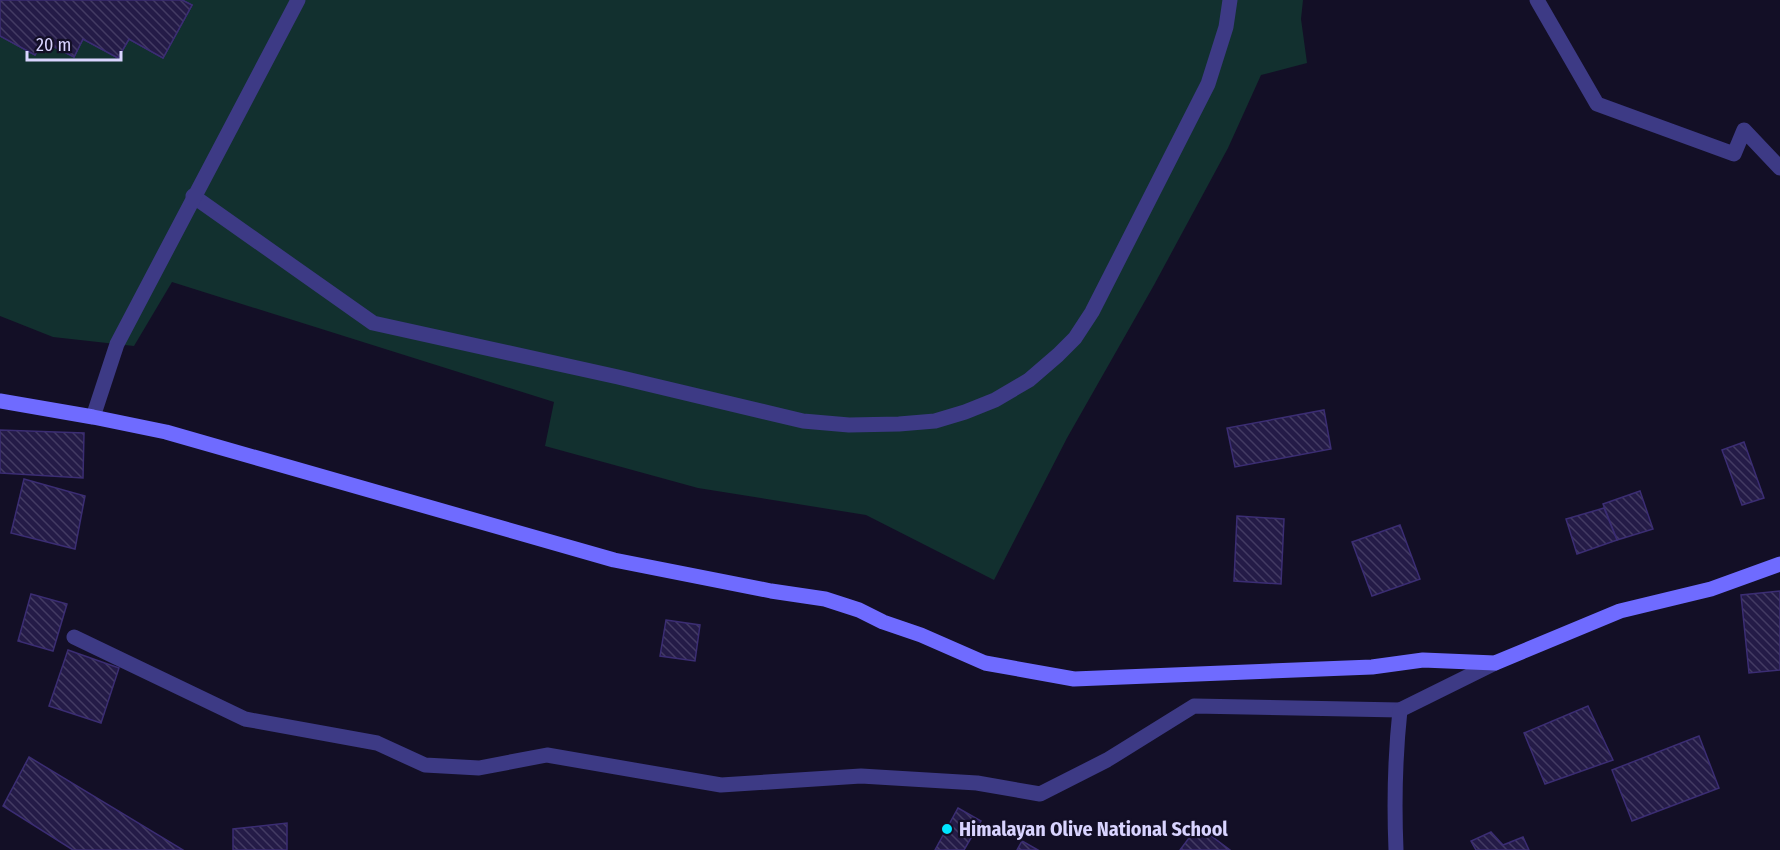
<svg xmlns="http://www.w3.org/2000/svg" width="1780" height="850" font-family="'Fira Sans Condensed',sans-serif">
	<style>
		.green { fill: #12302f }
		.building { fill: url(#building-back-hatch); stroke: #3b2d73; stroke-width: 1.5 }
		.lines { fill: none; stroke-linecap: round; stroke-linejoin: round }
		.lane { stroke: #3d3a85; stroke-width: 15 }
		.street { stroke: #3d3a85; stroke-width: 15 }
		.secondary { stroke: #6f6bff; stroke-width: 15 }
		.poi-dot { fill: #00e5ff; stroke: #130f26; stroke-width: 2 }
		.labels { text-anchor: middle; stroke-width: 4.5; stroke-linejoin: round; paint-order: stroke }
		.poi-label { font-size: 20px; font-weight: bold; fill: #d9d4ff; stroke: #130f26; text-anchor: start }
	</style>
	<defs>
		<pattern id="building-back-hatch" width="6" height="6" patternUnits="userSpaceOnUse" patternTransform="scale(1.5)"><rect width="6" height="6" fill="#241b47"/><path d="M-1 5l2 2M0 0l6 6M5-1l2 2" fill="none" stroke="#433b63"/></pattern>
	</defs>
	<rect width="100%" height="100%" fill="#130f26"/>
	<polygon class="green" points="0,0 1303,0 1301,19 1307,63 1261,75 1228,148 1154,285 1067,438 994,580 866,515 698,488 545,446 554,402 172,282 134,346 53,337 0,316"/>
	<g class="building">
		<polygon points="0,0 182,0 192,5 163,58 129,39 118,58 83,39 74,57 43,41 35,55 0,36"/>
		<polygon points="0,0 182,0 192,5 163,58 129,39 118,58 83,39 74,57 43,41 35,55 0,36"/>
		<polygon points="1324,410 1331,449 1235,467 1227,428"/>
		<polygon points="0,430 84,433 83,478 0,473"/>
		<polygon points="1744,442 1764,498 1742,505 1722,450"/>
		<polygon points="24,479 85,496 75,549 11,533"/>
		<polygon points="1640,491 1653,529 1617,540 1603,504"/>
		<polygon points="1604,508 1617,540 1577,554 1566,519"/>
		<polygon points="1237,516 1284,519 1281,584 1234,581"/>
		<polygon points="1400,525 1420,579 1372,596 1352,542"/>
		<polygon points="1780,591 1780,670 1749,673 1741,595"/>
		<polygon points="31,594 67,604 53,651 18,641"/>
		<polygon points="666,620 700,625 695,661 660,656"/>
		<polygon points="68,650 119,668 101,723 49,706"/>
		<polygon points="1588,706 1613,760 1545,784 1524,733"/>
		<polygon points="1699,736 1719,788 1632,821 1612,770"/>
		<polygon points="29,757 183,850 73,850 3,806"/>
		<polygon points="958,808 981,821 964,850 935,850"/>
		<polygon points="287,823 287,850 233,850 233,829"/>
		<polygon points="1198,826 1230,850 1180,850"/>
		<polygon points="1491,832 1503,845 1523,837 1529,850 1476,850 1471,841"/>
		<polygon points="1022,841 1038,850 1017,850"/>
	</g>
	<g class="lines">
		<g class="lane">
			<polyline points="193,196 373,323 618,377 803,421 849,425 899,424 935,421 965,412 995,400 1029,380 1058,355 1075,338 1092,312 1208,84 1226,27 1230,0"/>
			<polyline points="93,417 117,344 298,0"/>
		</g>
		<g class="street">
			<polyline points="1537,0 1597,104 1734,154 1744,130 1780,168"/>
			<polyline points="74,637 245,719 377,743 425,765 479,768 547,755 721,785 861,776 977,783 1040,794 1107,760 1194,706 1400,710"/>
			<path d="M 1396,850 C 1394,803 1395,757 1400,710 L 1495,663"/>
		</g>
		<polyline class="secondary" points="0,401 93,417 166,432 614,560 771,591 825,599 859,610 883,622 921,635 985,663 1074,679 1372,667 1423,660 1495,663 1620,611 1711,589 1780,564"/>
	</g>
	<circle class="poi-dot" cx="947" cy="829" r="6"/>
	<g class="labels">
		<g class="poi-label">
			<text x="959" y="836">Himalayan Olive National School</text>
		</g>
	</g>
	<path d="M27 51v9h94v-9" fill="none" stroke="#d9d4ff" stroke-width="3"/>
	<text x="36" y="51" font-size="18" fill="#d9d4ff" stroke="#130f26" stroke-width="4.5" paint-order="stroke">20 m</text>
</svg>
